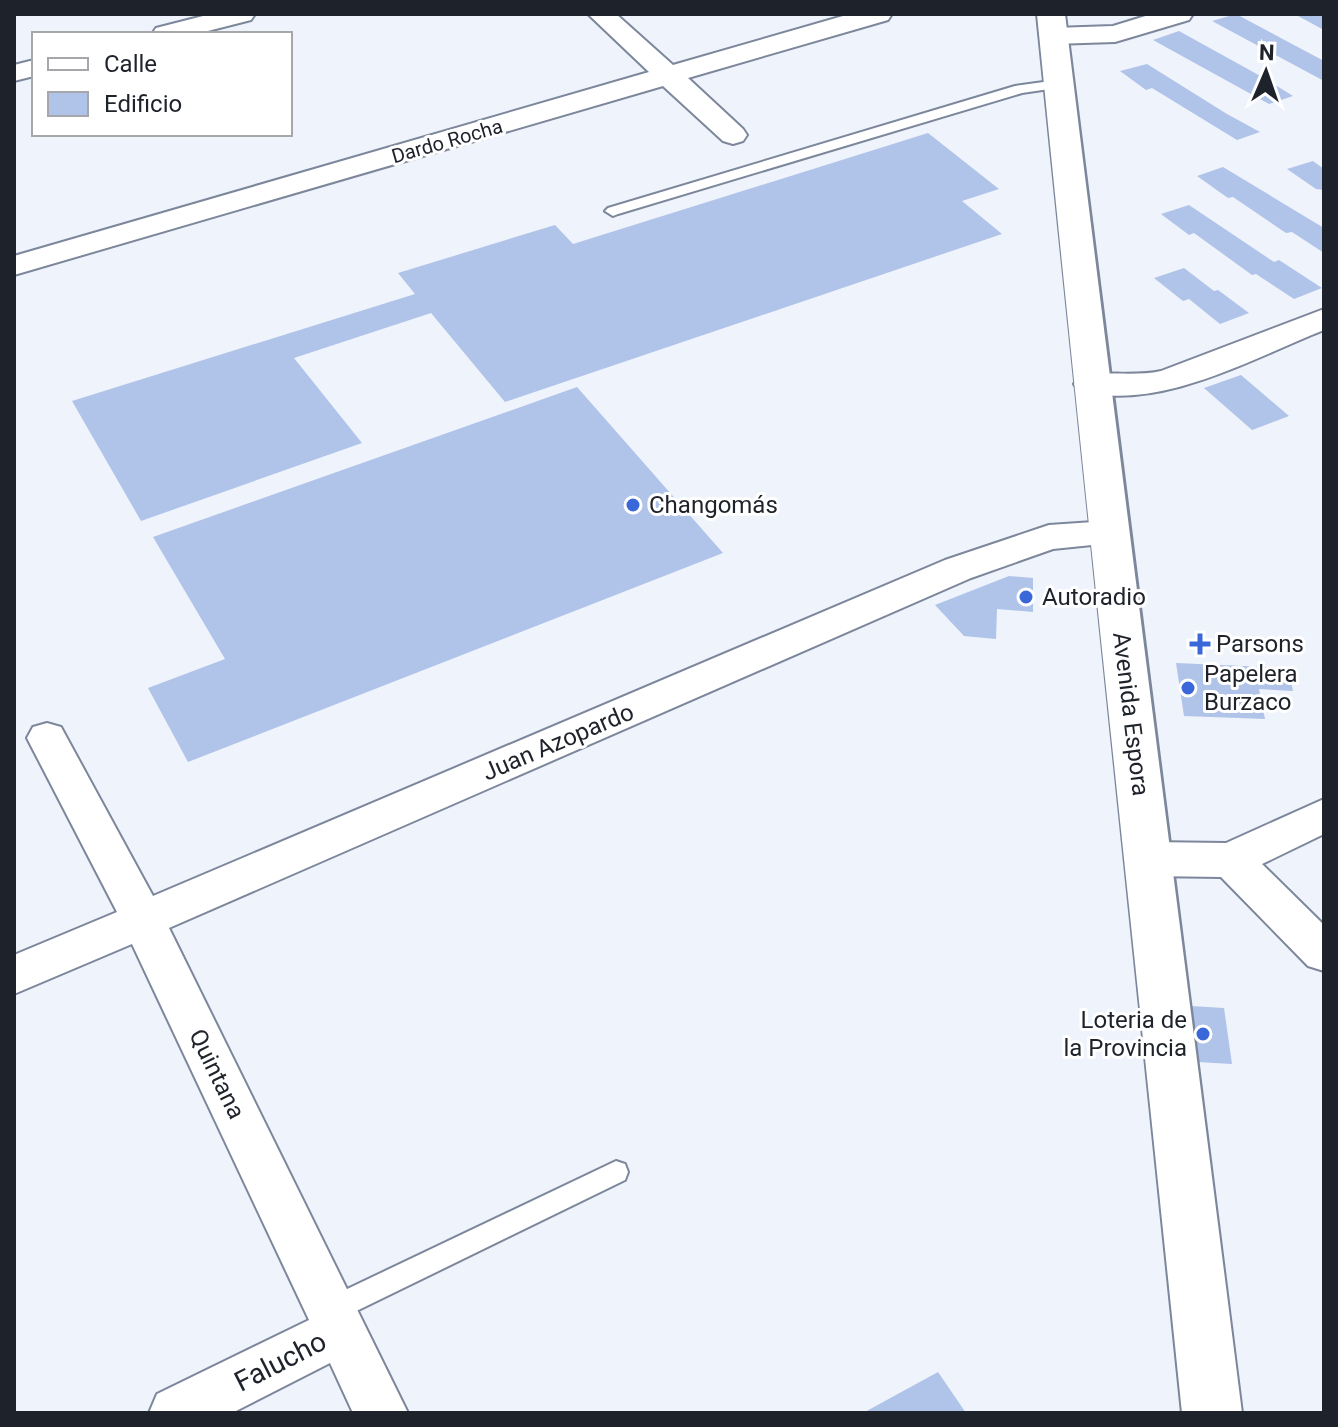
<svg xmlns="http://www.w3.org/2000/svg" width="1338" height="1427" font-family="Roboto,sans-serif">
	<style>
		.building { fill: #b0c3e9 }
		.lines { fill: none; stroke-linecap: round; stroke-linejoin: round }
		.lane-casing { stroke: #7d879b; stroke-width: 4 }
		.street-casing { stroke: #7d879b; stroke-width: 4 }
		.secondary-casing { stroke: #7d879b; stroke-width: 4 }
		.lane { fill: #fff; fill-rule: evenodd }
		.street { fill: #fff; fill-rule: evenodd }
		.secondary { fill: #fff; fill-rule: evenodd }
		.poi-dot { fill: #3b68d9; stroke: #fff; stroke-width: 3 }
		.labels { text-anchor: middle; stroke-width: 6; stroke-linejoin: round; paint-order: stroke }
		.far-street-label { font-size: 20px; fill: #1e222a; stroke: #fff }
		.poi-label { font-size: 24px; fill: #1e222a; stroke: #fff; text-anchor: start }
		.street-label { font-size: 24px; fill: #1e222a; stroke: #fff }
		.near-street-label { font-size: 28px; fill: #1e222a; stroke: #fff }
	</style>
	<rect width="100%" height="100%" fill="#eff3fc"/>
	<g class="building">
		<polygon points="1236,14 1324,61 1324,81 1212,21"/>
		<polygon points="1303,14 1324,14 1324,30 1298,16"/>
		<polygon points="1179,31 1264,78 1293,96 1269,104 1153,40"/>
		<polygon points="1147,64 1227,114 1260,132 1237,140 1152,88 1146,90 1120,71"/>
		<polygon points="928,133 999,189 962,201 1002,234 505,402 431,313 294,358 362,443 141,521 72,401 415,294 398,273 555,225 573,244"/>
		<polygon points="1313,161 1324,169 1324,190 1316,189 1287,169"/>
		<polygon points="1223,167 1324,228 1324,253 1292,232 1286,233 1233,197 1228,198 1197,176"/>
		<polygon points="1189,205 1274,262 1279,260 1322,288 1294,299 1256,274 1252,275 1194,233 1189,235 1161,214"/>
		<polygon points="1184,268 1214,291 1218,290 1249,313 1220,324 1189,299 1183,301 1154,278"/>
		<polygon points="1241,375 1289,416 1252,430 1204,388"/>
		<polygon points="577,387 723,553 188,762 148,688 225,659 153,537"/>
		<polygon points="1009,576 1033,578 1033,612 997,609 996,639 964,636 935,605"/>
		<polygon points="1176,663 1288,668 1293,691 1259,689 1265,719 1184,716"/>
		<polygon points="1174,1005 1224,1008 1232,1064 1180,1061"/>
		<polygon points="938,1372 966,1413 863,1413"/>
	</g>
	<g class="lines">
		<g class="lane-casing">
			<g id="lane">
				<polygon points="1058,80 1063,81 1063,87 1022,93 618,214 613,216 605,211 608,208 1015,86"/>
				<polygon points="616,1161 625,1164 628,1172 625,1180 340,1319 331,1322 322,1319 318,1310 322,1301"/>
			</g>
		</g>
		<g class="street-casing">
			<g id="street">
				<polygon points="211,14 255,14 251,20 196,34 152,34 156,28"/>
				<polygon points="588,14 616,14 673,65 850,14 892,14 888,20 688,78 743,129 747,135 743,141 733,144 723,141 663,86 14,275 14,256 649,72"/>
				<polygon points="1152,14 1193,14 1189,20 1115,42 1053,44 1044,42 1040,36 1044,30 1053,28 1113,26"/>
				<polygon points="34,60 34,76 14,81 14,65"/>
				<path d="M 1324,309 L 1324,330 C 1251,359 1159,412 1079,391 L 1074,384 L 1079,377 C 1106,370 1134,377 1161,371 Z"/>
				<polygon points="1108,521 1121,524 1126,533 1121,542 1053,549 971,578 169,928 408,1413 353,1413 330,1363 232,1413 149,1413 157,1394 309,1320 132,944 14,994 14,955 117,912 27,738 33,727 47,723 61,727 153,896 945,560 1049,525"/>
				<polygon points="1324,799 1324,834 1262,864 1324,925 1324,971 1308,966 1221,877 1149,876 1134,871 1128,859 1134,847 1149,842 1226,843"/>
			</g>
		</g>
		<g class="secondary-casing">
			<path id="secondary" d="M 1037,14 L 1065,14 C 1122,481 1183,947 1242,1413 L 1182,1413 C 1134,947 1083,481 1037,14 Z"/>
		</g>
		<use href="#lane" class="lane"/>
		<use href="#street" class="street"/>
		<use href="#secondary" class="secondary"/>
	</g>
	<g class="poi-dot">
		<circle cx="633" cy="505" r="8"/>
		<circle cx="1026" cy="597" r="8"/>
		<path d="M1196 632h8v8h8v8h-8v8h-8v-8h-8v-8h8z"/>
		<circle cx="1188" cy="688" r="8"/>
		<circle cx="1203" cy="1034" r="8"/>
	</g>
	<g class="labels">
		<g class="far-street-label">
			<text transform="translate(447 141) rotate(-16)" y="7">Dardo Rocha</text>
		</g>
		<g class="poi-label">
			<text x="649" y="513">Changomás</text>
			<text x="1042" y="605">Autoradio</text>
			<text x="1216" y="652">Parsons</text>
			<text x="1204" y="682">Papelera<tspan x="1204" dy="28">Burzaco</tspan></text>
			<text x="1187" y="1028" text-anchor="end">Loteria de<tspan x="1187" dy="28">la Provincia</tspan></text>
		</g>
		<g class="street-label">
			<text transform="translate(1131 714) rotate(83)" y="8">Avenida Espora</text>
			<text transform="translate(558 742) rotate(-23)" y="8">Juan Azopardo</text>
			<text transform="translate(217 1074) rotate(64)" y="8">Quintana</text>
		</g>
		<g class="near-street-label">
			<text transform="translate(280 1361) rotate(-27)" y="10">Falucho</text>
		</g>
	</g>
	<rect width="1338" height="1427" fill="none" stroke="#1e222a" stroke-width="32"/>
	<rect x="32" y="32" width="260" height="104" fill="#ffffff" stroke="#a5a7aa" stroke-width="2"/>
	<rect x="48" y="58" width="40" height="12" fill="#ffffff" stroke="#a5a7aa" stroke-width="2"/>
	<text x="104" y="72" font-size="24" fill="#1e222a">Calle</text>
	<rect x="48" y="92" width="40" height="24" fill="#b0c3e9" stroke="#a5a7aa" stroke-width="2"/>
	<text x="104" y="112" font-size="24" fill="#1e222a">Edificio</text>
	<g transform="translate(1266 72) rotate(2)" stroke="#ffffff" stroke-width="6" paint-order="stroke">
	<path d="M0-6L14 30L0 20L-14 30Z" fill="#1e222a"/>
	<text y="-12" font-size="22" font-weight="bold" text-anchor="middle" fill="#1e222a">N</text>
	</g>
</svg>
